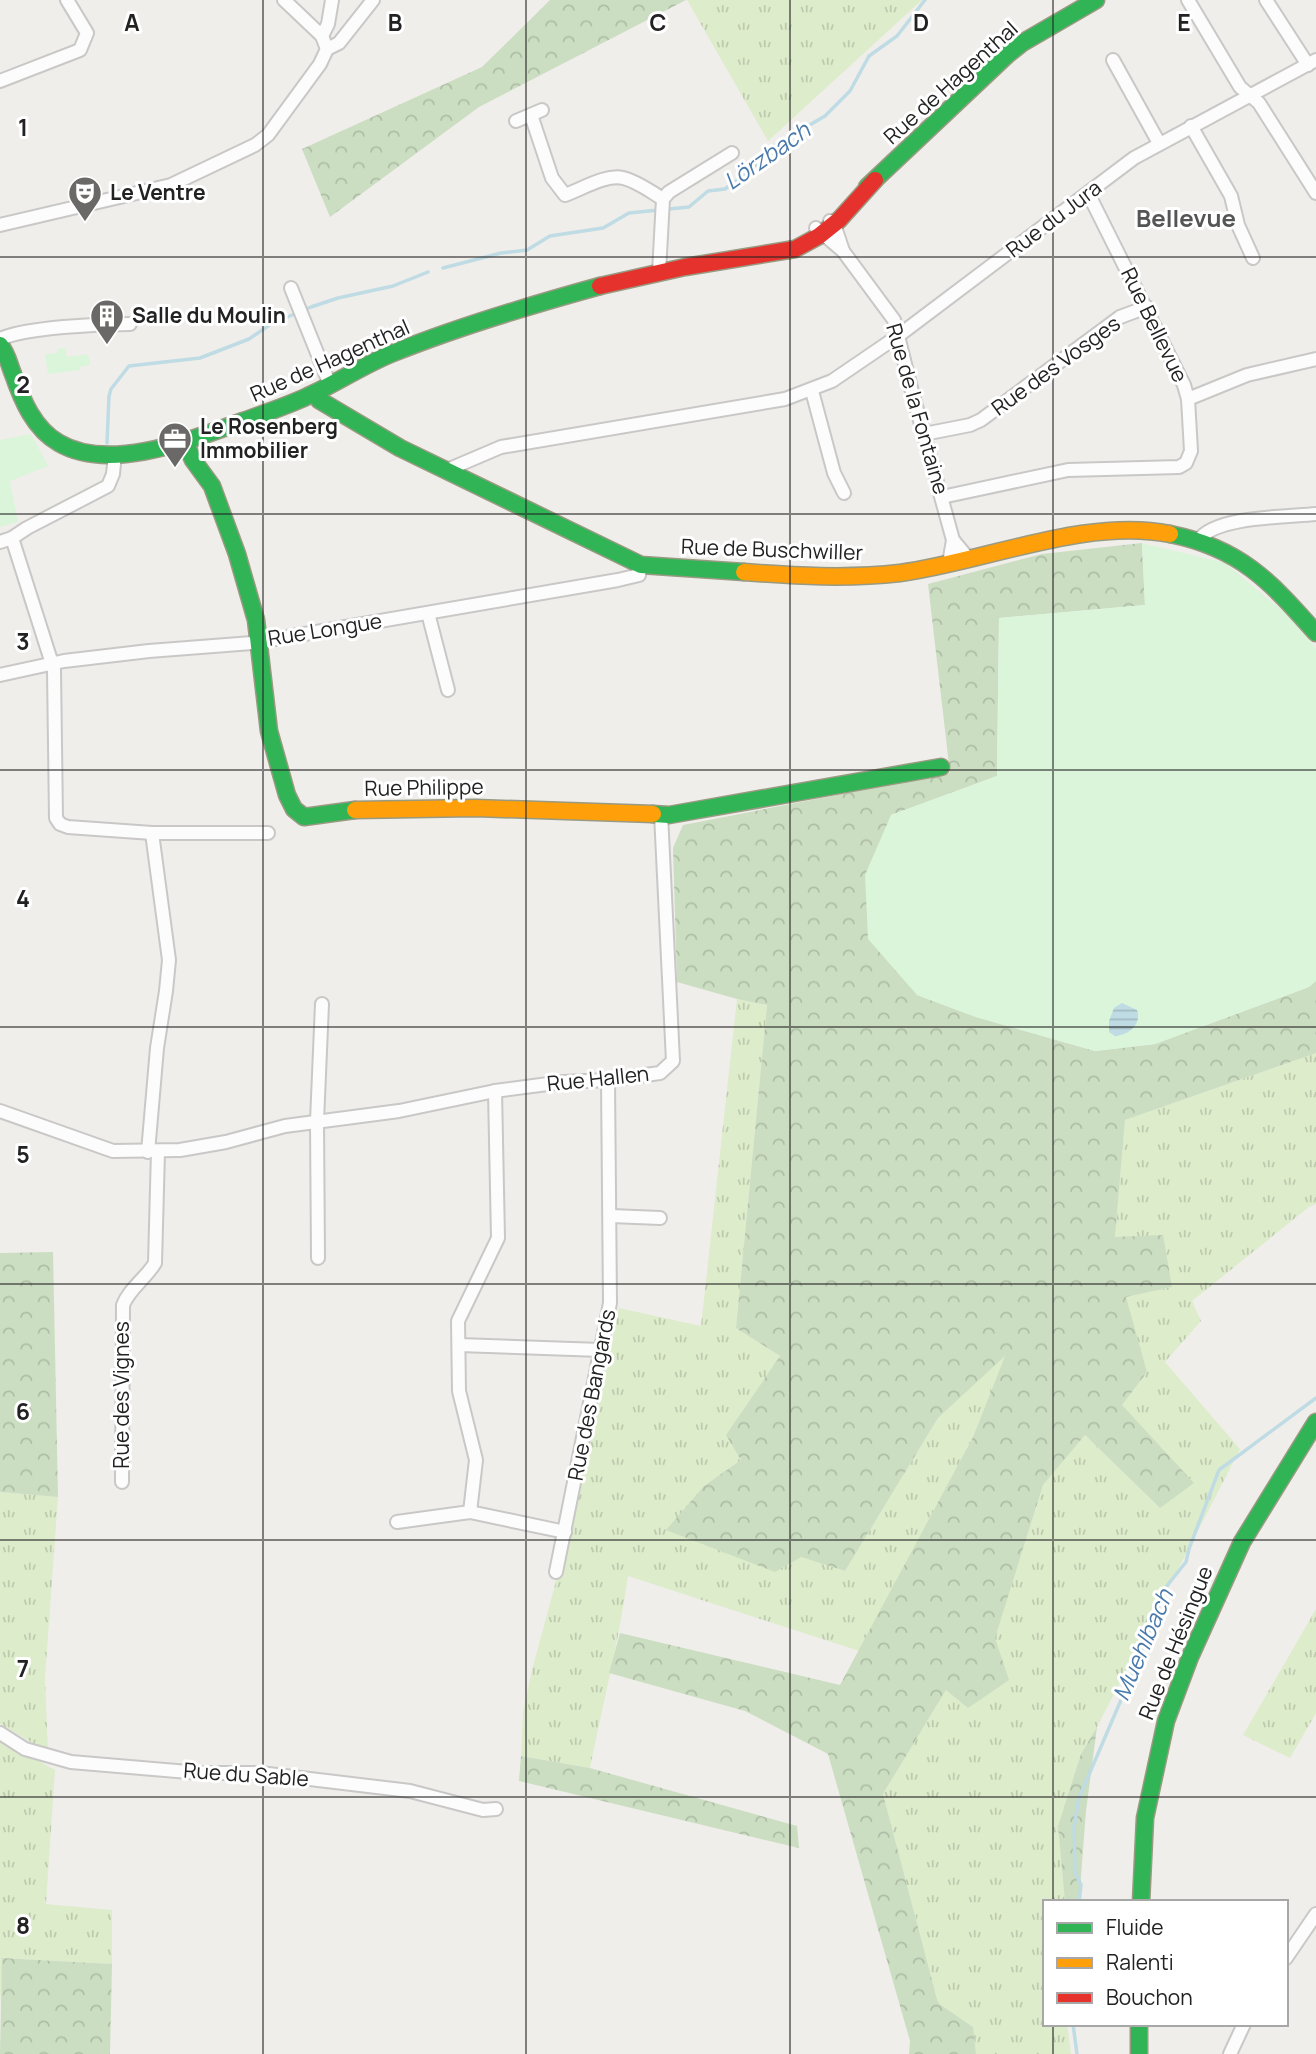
<svg xmlns="http://www.w3.org/2000/svg" width="1316" height="2054" font-family="Manrope,sans-serif">
	<style>
		.grass { fill: url(#grass-tufts) }
		.forest { fill: url(#forest-crowns) }
		.park { fill: #daf5da }
		.water { fill: url(#water-rules) }
		.lines { fill: none; stroke-linecap: round; stroke-linejoin: round }
		.stream { stroke: #bfdbe3; stroke-width: 3.5 }
		.street-casing { stroke: #c9c8c7; stroke-width: 16 }
		.fast-casing { stroke: #999a82; stroke-width: 19 }
		.slow-casing { stroke: #999a82; stroke-width: 19 }
		.jam-casing { stroke: #999a82; stroke-width: 19 }
		.street { stroke: #fdfcfc; stroke-width: 12 }
		.fast { stroke: #30b455; stroke-width: 16 }
		.slow { stroke: #ff9f0a; stroke-width: 16 }
		.jam { stroke: #e5322d; stroke-width: 16 }
		.grid { fill: none; stroke: #222; stroke-width: 2; stroke-opacity: 0.55 }
		.labels { text-anchor: middle; stroke-width: 6; stroke-linejoin: round; paint-order: stroke }
		.street-label { font-size: 21px; fill: #222; stroke: #fff }
		.poi-label { font-size: 21px; font-weight: bold; fill: #222; stroke: #fff; text-anchor: start }
		.water-label { font-size: 23px; font-style: italic; fill: #4a7aab; stroke: #fff }
		.quarter-label { font-size: 24px; font-weight: bold; fill: #555; stroke: #fff }
		.grid-label { font-size: 23px; text-anchor: middle; font-weight: bold; fill: #222; stroke: #fff; stroke-width: 6; stroke-linejoin: round; paint-order: stroke }
	</style>
	<defs>
		<pattern id="grass-tufts" width="24" height="20" patternUnits="userSpaceOnUse" patternTransform="scale(1.75)"><rect width="24" height="20" fill="#ddeccb"/><path d="M3 7l-1-3M5 7V3M7 7l1-3M15 17l-1-3M17 17v-4M19 17l1-3" fill="none" stroke="#bdcaae"/></pattern>
		<pattern id="forest-crowns" width="20" height="18" patternUnits="userSpaceOnUse" patternTransform="scale(1.75)"><rect width="20" height="18" fill="#cbdec1"/><path d="M2 6a3 3 0 1 1 6 0M12 15a3 3 0 1 1 6 0" fill="none" stroke="#aebea6"/></pattern>
		<pattern id="water-rules" width="6" height="5" patternUnits="userSpaceOnUse" patternTransform="scale(1.75)"><rect width="6" height="5" fill="#bfdbe3"/><path d="M0 2.5h6" fill="none" stroke="#a4bcc2"/></pattern>
	</defs>
	<rect width="100%" height="100%" fill="#f0eeeb"/>
	<g class="grass">
		<polygon points="687,0 922,0 768,141"/>
		<path d="M 737,999 L 767,1005 L 736,1328 L 780,1356 L 727,1435 L 742,1460 L 704,1486 L 801,1557 L 845,1571 L 938,1418 L 1006,1354 L 973,1437 L 859,1651 L 628,1576 C 619,1640 603,1704 590,1768 L 521,1756 L 523,1712 L 531,1674 L 578,1499 L 619,1308 L 701,1326 Z"/>
		<polygon points="1316,1053 1316,1204 1309,1207 1192,1301 1201,1321 1165,1362 1240,1449 1097,1727 1081,1754 1058,1826 1065,1902 1045,1902 1045,2024 1067,2024 1071,2054 976,2054 973,2027 938,2003 883,1794 946,1690 1008,1680 994,1639 1043,1485 1085,1435 1160,1508 1121,1405 1147,1372 1125,1297 1172,1287 1115,1237 1125,1120"/>
		<polygon points="0,1492 58,1497 45,1678 48,1752 0,1724"/>
		<polygon points="1316,1609 1316,1713 1290,1758 1243,1735"/>
		<polygon points="0,1740 55,1770 46,1904 112,1910 112,1964 3,1958 0,2005"/>
	</g>
	<g class="forest">
		<polygon points="550,0 686,0 479,107 330,217 302,149 482,67"/>
		<polygon points="1142,543 1145,605 999,618 997,776 891,815 917,995 976,1017 1095,1051 1155,1044 1309,987 1316,981 1316,1053 1125,1120 1115,1237 1163,1235 1172,1287 1126,1297 1147,1372 1122,1405 1194,1483 1160,1508 1085,1435 1043,1485 995,1638 1009,1680 968,1708 946,1690 883,1794 938,2003 973,2027 976,2054 909,2054 910,2041 828,1754 745,1711 609,1673 620,1633 840,1685 973,1437 1005,1356 938,1418 845,1571 801,1557 775,1572 666,1530 704,1486 741,1460 726,1435 780,1356 736,1328 767,1005 737,999 677,982 673,848 683,825 950,773 928,584 1042,554"/>
		<polygon points="53,1252 58,1497 0,1492 0,1253"/>
		<polygon points="1097,1727 1086,1811 1079,1902 1065,1902 1058,1826 1081,1754"/>
		<polygon points="521,1756 590,1768 797,1826 799,1848 519,1781"/>
		<polygon points="2,1958 112,1964 110,2054 0,2054"/>
	</g>
	<g class="park">
		<polygon points="65,348 67,357 88,354 90,365 80,367 80,370 48,374 45,354 57,353 57,349"/>
		<polygon points="31,434 48,466 10,481 18,522 0,527 0,440"/>
		<polygon points="1142,543 1225,563 1302,627 1316,649 1316,981 1309,987 1155,1044 1095,1051 976,1017 917,995 868,939 865,875 891,815 997,776 999,618 1145,605"/>
	</g>
	<path class="water" d="M 1122,1003 L 1137,1010 C 1142,1024 1129,1035 1115,1036 L 1109,1032 L 1109,1021 L 1114,1008 Z"/>
	<g class="lines">
		<g class="stream">
			<polyline points="443,268 501,253 527,250 550,236 603,228 629,213 689,207 708,191 725,189 752,170 770,148 825,116 850,91 869,56 897,36 925,0"/>
			<polyline points="107,443 109,396 111,389 129,366 200,358 249,339 271,324 311,307 338,298 393,286 428,272"/>
			<polyline points="1079,1902 1081,1885 1075,1872 1074,1827 1079,1798 1136,1665 1166,1587 1186,1562 1189,1549 1219,1470 1316,1398"/>
			<polyline points="1073,2024 1077,2054"/>
		</g>
		<g class="street-casing">
			<g id="street">
				<polyline points="284,0 322,36 327,49"/>
				<polyline points="1188,0 1240,87 1259,103 1316,193"/>
				<polyline points="1266,0 1308,65"/>
				<polyline points="322,36 328,24 332,0"/>
				<polyline points="1113,60 1159,143"/>
				<polyline points="0,81 80,50 87,33 67,0"/>
				<path d="M 531,115 L 552,178 L 565,195 C 582,189 606,174 623,178 C 637,181 651,192 663,199"/>
				<polyline points="516,121 542,110"/>
				<polyline points="1191,126 1231,196 1238,225 1253,258"/>
				<polyline points="0,225 171,185 255,145 268,135 320,64 327,49 339,43 373,0"/>
				<polyline points="816,228 843,251 836,230 830,221"/>
				<polyline points="843,251 894,320 911,388 953,540"/>
				<polyline points="659,272 663,199 669,192 732,153"/>
				<polyline points="291,288 330,385"/>
				<path d="M 0,339 C 27,327 99,324 130,324"/>
				<polyline points="812,391 834,473 844,493"/>
				<polyline points="1188,399 1247,375 1316,359"/>
				<polyline points="924,434 970,425 981,420 1120,317 1147,307"/>
				<polyline points="447,470 501,447 785,399 832,381 898,336 1134,158 1316,60"/>
				<polyline points="942,497 1068,470 1179,467 1186,463 1191,451 1188,399 1184,385 1088,193"/>
				<polyline points="12,538 54,670 56,818 60,824 68,827 152,833 268,833"/>
				<path d="M 1199,540 C 1215,516 1288,517 1316,514"/>
				<polyline points="0,542 12,538 27,528 108,486 113,474 115,454"/>
				<polyline points="949,563 953,540 969,559"/>
				<polyline points="428,613 448,690"/>
				<polyline points="0,675 64,661 149,651 252,643 618,580 639,575 641,565"/>
				<polyline points="0,1111 113,1151 180,1150 226,1142 285,1126 399,1111 495,1091 563,1082 608,1080 660,1073 673,1061 661,814"/>
				<polyline points="148,1152 157,1048 166,991 169,960 152,833"/>
				<polyline points="611,1216 660,1218"/>
				<polyline points="318,1258 317,1121 322,1004"/>
				<polyline points="459,1345 601,1350"/>
				<path d="M 122,1482 L 123,1305 C 129,1289 146,1278 155,1263 L 158,1151"/>
				<polyline points="470,1512 476,1460 459,1391 458,1321 498,1238 495,1091"/>
				<polyline points="397,1522 470,1512 565,1532"/>
				<polyline points="556,1572 610,1303 608,1080"/>
				<polyline points="0,1733 25,1749 71,1762 200,1773 260,1773 410,1791 483,1810 496,1809"/>
				<polyline points="1286,1958 1316,1914"/>
				<polyline points="1230,2054 1244,2024"/>
			</g>
		</g>
		<g class="fast-casing">
			<g id="fast">
				<polyline points="867,187 1007,55 1022,43 1096,0"/>
				<path d="M 0,345 C 7,353 9,364 13,374 C 22,400 34,429 59,443 C 110,473 193,439 243,421 C 265,413 287,406 308,396 C 337,383 363,365 393,353 C 460,326 531,305 600,286"/>
				<polyline points="315,393 319,400 400,448 641,565 744,572"/>
				<polyline points="185,442 193,460 212,486 237,554 256,620 269,731 287,795 294,809 304,817 355,810"/>
				<path d="M 1170,534 C 1240,548 1270,581 1316,633"/>
				<polyline points="653,814 669,815 941,767"/>
				<polyline points="1141,1902 1145,1818 1166,1721 1190,1657 1242,1542 1316,1422"/>
				<polyline points="1139,2024 1139,2054"/>
			</g>
		</g>
		<g class="slow-casing">
			<g id="slow">
				<path d="M 744,572 C 796,576 848,579 900,573 C 984,562 1085,517 1170,534"/>
				<polyline points="355,810 475,808 653,814"/>
			</g>
		</g>
		<g class="jam-casing">
			<polyline id="jam" points="600,286 685,267 795,249 819,236 839,220 875,180"/>
		</g>
		<use href="#street" class="street"/>
		<use href="#fast" class="fast"/>
		<use href="#slow" class="slow"/>
		<use href="#jam" class="jam"/>
	</g>
	<path class="grid" d="M 263,0 L 263,2054M 526,0 L 526,2054M 790,0 L 790,2054M 1053,0 L 1053,1902M 0,257 L 1316,257M 0,514 L 1316,514M 0,770 L 1316,770M 0,1027 L 1316,1027M 0,1284 L 1316,1284M 0,1540 L 1316,1540M 0,1797 L 1316,1797M 1053,2024 L 1053,2054"/>
	<defs>
		<g id="theatre-pin" transform="scale(1.75)"><path d="M0 17L-7.5 6A9.5 9.5 0 1 1 7.5 6Z" fill="#6a6968" stroke="#fff"/><path d="M-5-5.5Q0-4 5-5.5V0Q5 5 0 6Q-5 5-5 0ZM-3.3-2.5H-1v1.5H-3.3ZM1-2.5H3.3v1.5H1ZM-2.8 1Q0 5.5 2.8 1Z" fill="#fff"/></g>
		<g id="building-pin" transform="scale(1.75)"><path d="M0 17L-7.5 6A9.5 9.5 0 1 1 7.5 6Z" fill="#6a6968" stroke="#fff"/><path d="M-4-6H4V6H1V3H-1V6H-4ZM-2.5-4.3h1.7v1.8h-1.7ZM.8-4.3h1.7v1.8H.8ZM-2.5-1h1.7V.8h-1.7ZM.8-1h1.7V.8H.8Z" fill="#fff"/></g>
		<g id="office-pin" transform="scale(1.75)"><path d="M0 17L-7.5 6A9.5 9.5 0 1 1 7.5 6Z" fill="#6a6968" stroke="#fff"/><path d="M-6-3h4V-5.5h4V-3h4V5H-6ZM-1-4.5V-3h2v-1.5ZM-6 0V1H6V0Z" fill="#fff"/></g>
	</defs>
	<g fill-rule="evenodd">
		<use href="#theatre-pin" x="85" y="193"/>
		<use href="#building-pin" x="107" y="316"/>
		<use href="#office-pin" x="175" y="439"/>
	</g>
	<g class="labels">
		<g class="street-label">
			<text transform="translate(951 83) rotate(-42)" y="7">Rue de Hagenthal</text>
			<text transform="translate(1054 219) rotate(-37)" y="7">Rue du Jura</text>
			<text transform="translate(1154 325) rotate(64)" y="7">Rue Bellevue</text>
			<text transform="translate(330 361) rotate(-24)" y="7">Rue de Hagenthal</text>
			<text transform="translate(1056 366) rotate(-36)" y="7">Rue des Vosges</text>
			<text transform="translate(917 409) rotate(74)" y="7">Rue de la Fontaine</text>
			<text transform="translate(772 550) rotate(2)" y="7">Rue de Buschwiller</text>
			<text transform="translate(325 630) rotate(-9)" y="7">Rue Longue</text>
			<text transform="translate(424 788) rotate(-1)" y="7">Rue Philippe</text>
			<text transform="translate(598 1079) rotate(-6)" y="7">Rue Hallen</text>
			<text transform="translate(122 1395) rotate(-90)" y="7">Rue des Vignes</text>
			<text transform="translate(592 1395) rotate(-79)" y="7">Rue des Bangards</text>
			<text transform="translate(1176 1643) rotate(-68)" y="7">Rue de Hésingue</text>
			<text transform="translate(246 1775) rotate(4)" y="7">Rue du Sable</text>
		</g>
		<g class="poi-label">
			<text x="110" y="200">Le Ventre</text>
			<text x="132" y="323">Salle du Moulin</text>
			<text x="200" y="434">Le Rosenberg<tspan x="200" dy="24">Immobilier</tspan></text>
		</g>
		<g class="water-label">
			<text transform="translate(767 156) rotate(-35)" y="8">Lörzbach</text>
			<text transform="translate(1143 1645) rotate(-67)" y="8">Muehlbach</text>
		</g>
		<g class="quarter-label">
			<text x="1186" y="227">Bellevue</text>
		</g>
	</g>
	<g class="grid-label">
		<text x="132" y="31">A</text>
		<text x="395" y="31">B</text>
		<text x="658" y="31">C</text>
		<text x="921" y="31">D</text>
		<text x="1184" y="31">E</text>
		<text x="23" y="136">1</text>
		<text x="23" y="393">2</text>
		<text x="23" y="650">3</text>
		<text x="23" y="907">4</text>
		<text x="23" y="1163">5</text>
		<text x="23" y="1420">6</text>
		<text x="23" y="1677">7</text>
		<text x="23" y="1934">8</text>
	</g>
	<rect x="1043" y="1900" width="245" height="126" fill="#ffffff" stroke="#a7a7a7" stroke-width="2"/>
	<rect x="1057" y="1923" width="35" height="10" fill="#30b455" stroke="#a7a7a7" stroke-width="2"/>
	<text x="1106" y="1935" font-size="21" fill="#222222">Fluide</text>
	<rect x="1057" y="1958" width="35" height="10" fill="#ff9f0a" stroke="#a7a7a7" stroke-width="2"/>
	<text x="1106" y="1970" font-size="21" fill="#222222">Ralenti</text>
	<rect x="1057" y="1993" width="35" height="10" fill="#e5322d" stroke="#a7a7a7" stroke-width="2"/>
	<text x="1106" y="2005" font-size="21" fill="#222222">Bouchon</text>
</svg>
